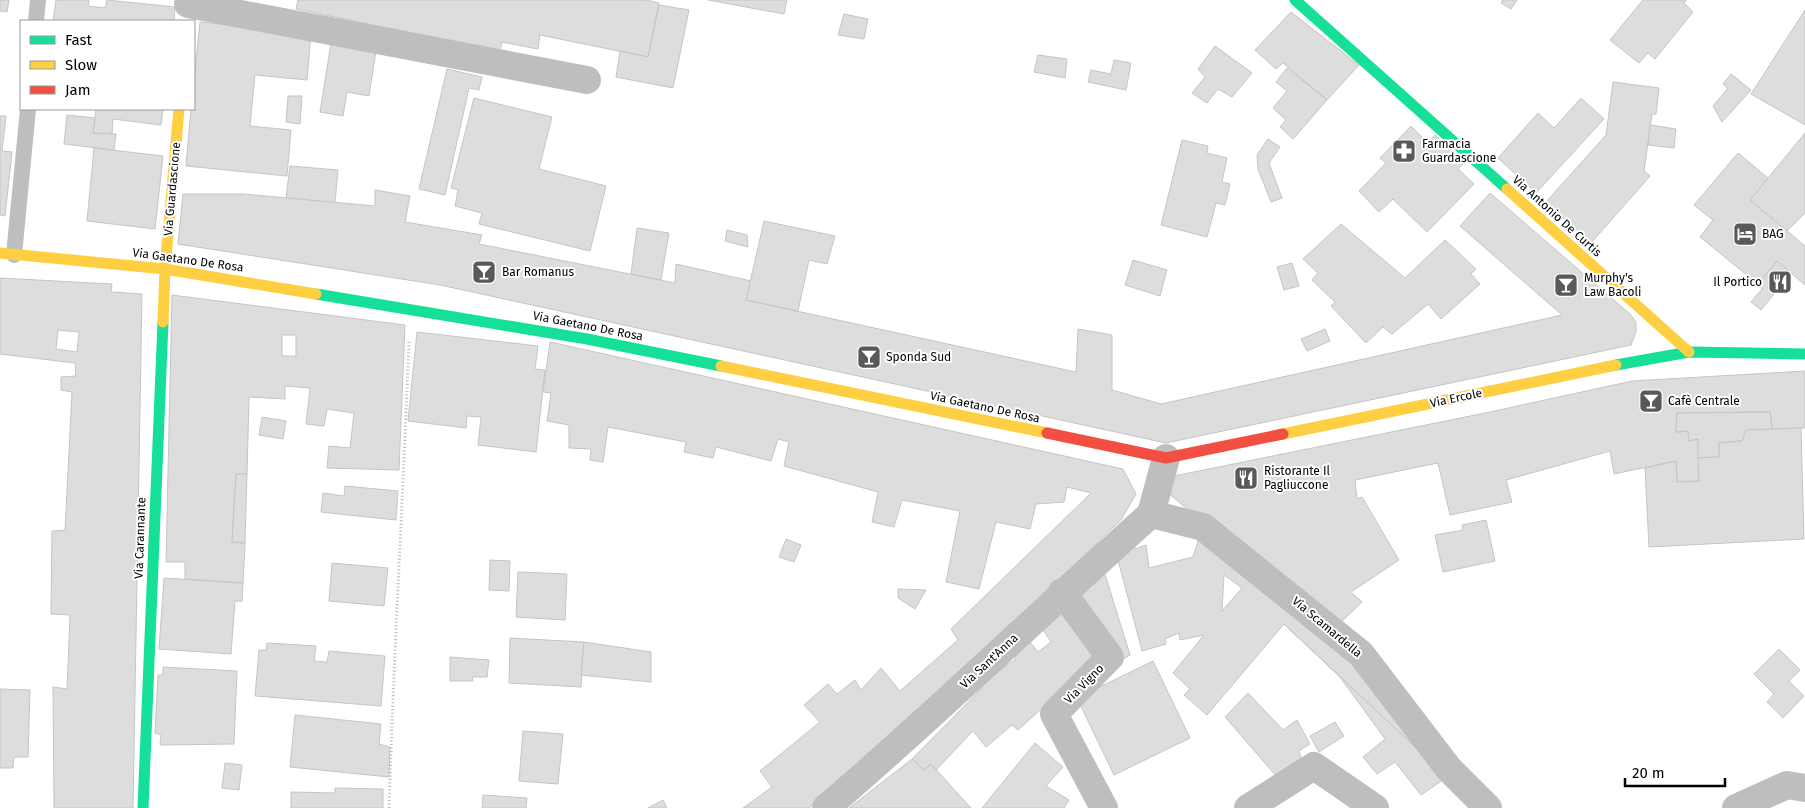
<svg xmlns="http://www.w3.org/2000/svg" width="1805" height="808" font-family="'Fira Sans',sans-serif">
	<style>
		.building { fill: #ddd; stroke: #c5c5c5; fill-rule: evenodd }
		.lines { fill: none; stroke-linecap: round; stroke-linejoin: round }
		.path { stroke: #b8b8b8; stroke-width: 3; stroke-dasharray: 1 2.5; stroke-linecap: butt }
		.lane { stroke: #bebebe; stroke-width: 16 }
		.street { stroke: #bebebe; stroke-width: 28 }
		.fast { stroke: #16e098; stroke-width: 11 }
		.slow { stroke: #ffcf43; stroke-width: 11 }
		.jam { stroke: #f24e42; stroke-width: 11 }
		.labels { text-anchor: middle; stroke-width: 4; stroke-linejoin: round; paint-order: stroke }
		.poi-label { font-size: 12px; fill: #000; stroke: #fff; text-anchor: start }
		.street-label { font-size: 12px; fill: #000; stroke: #fff }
	</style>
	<rect width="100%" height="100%" fill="#fff"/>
	<g class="building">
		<polygon points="0,0 9,0 7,12 0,11"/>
		<polygon points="56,0 89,0 88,6 105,8 107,0 175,7 174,21 53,21"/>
		<polygon points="298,0 646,0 659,3 648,57 540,35 538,49 502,42 500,51 296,9"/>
		<polygon points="708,0 787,0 784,14"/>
		<polygon points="1503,0 1517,0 1511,9 1501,3"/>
		<polygon points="1643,0 1686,0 1684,3 1693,12 1655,59 1648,53 1639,63 1610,40"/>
		<polygon points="659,5 689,10 673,88 616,77 620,51 648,57"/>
		<polygon points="1805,10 1805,125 1751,94"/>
		<polygon points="1291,12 1359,65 1327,100 1283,63 1276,69 1255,50"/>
		<polygon points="844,14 868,19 864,39 838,35"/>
		<polygon points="200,22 311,33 307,80 255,75 250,126 291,130 287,176 186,166 191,109 194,109 194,82"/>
		<polygon points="331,43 376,51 369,96 347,92 343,116 320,112"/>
		<polygon points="1215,46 1252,73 1232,97 1218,89 1207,103 1192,93 1205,77 1198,69"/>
		<polygon points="1038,55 1067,59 1065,78 1034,72"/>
		<polygon points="1114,60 1131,63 1126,90 1088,82 1091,70 1111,74"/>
		<polygon points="1287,68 1327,100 1293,139 1280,127 1286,120 1273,108 1287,91 1276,82"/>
		<polygon points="447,69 482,77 479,90 469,88 445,195 419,189"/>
		<polygon points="1731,74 1751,90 1722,122 1713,106 1728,88 1723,84"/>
		<polygon points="1613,82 1659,88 1656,114 1652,114 1644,171 1650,176 1591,243 1546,202 1606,135"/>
		<polygon points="288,96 302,96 300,124 286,122"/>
		<polygon points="474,98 552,117 539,169 606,186 590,251 479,224 482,213 455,206 458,190 451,188"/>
		<polygon points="1581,98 1604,119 1536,193 1498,158 1538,113 1554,128"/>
		<polygon points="96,109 163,109 161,125 113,119 112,134 93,133"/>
		<polygon points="67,115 95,118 93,133 116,134 114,150 64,144"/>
		<polygon points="0,116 6,116 2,151 12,152 5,216 0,215"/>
		<polygon points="1650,125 1676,129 1674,148 1648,145"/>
		<polygon points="1411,126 1428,143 1435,135 1464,163 1458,169 1474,184 1427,232 1393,199 1379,212 1359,191 1386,163 1380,158"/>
		<polygon points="1805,133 1805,213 1787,231 1750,200"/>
		<polygon points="1268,139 1280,147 1269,163 1282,198 1271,202 1258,169 1257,155"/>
		<polygon points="1182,140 1208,146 1207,153 1227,158 1222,182 1230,184 1225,205 1216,203 1207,237 1161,225"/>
		<polygon points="94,148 163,156 155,229 87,221"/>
		<polygon points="1738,153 1768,178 1750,200 1805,246 1805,285 1777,261 1758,284 1700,237 1713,220 1694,205"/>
		<polygon points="290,166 338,170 335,203 286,198"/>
		<polygon points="375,190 410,196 405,222 482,235 479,244 675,283 676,264 751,281 746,300 1076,372 1078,329 1112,335 1112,390 1161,404 1562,315 1460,226 1490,193 1630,314 1636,322 1636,332 1631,345 1166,443 440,285 178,244 183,194 243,194 375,206"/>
		<polygon points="764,221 835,236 827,264 809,260 798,311 746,300"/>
		<polygon points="1341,224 1405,278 1445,240 1476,269 1471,274 1480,284 1441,319 1428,304 1392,334 1383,327 1366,343 1331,306 1335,302 1312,280 1318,273 1303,259"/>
		<polygon points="637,228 669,233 661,280 631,274"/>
		<polygon points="727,230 747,235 748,247 725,241"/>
		<polygon points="1133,260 1167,270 1160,296 1125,285"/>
		<polygon points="1777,261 1791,273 1761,310 1751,302 1762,289 1758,284"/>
		<polygon points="1292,263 1299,286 1284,290 1277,267"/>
		<path d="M 0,278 L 112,284 L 111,292 L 142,294 L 133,808 L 54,808 L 53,687 L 67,689 L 70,615 L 51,614 L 52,531 L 65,530 L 72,392 L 61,390 L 61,377 L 76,376 L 75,363 L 0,354 ZM 58,330 L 79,332 L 77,352 L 56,349 Z"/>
		<path d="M 172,295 L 405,325 L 399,470 L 327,468 L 329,446 L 350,448 L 354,413 L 327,409 L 324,426 L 306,424 L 310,388 L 285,386 L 285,399 L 249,397 L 247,474 L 236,474 L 232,542 L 245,543 L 243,583 L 185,579 L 185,562 L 166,562 ZM 282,335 L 296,335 L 296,356 L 282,356 Z"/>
		<polygon points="1325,329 1330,341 1307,351 1301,339"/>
		<polygon points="417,332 538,346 535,369 545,370 536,452 478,445 481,417 467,416 466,428 408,421"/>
		<polygon points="550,342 1123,469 1136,494 1121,520 919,713 809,808 743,808 772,787 760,771 820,722 804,705 828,684 837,694 855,680 861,690 881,668 900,691 958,640 951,629 1091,493 1067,487 1064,502 1036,504 1030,529 996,522 979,589 946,582 960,511 902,500 894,527 872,522 878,492 784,466 789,442 778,439 771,461 716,447 713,458 684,452 686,442 608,427 603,462 590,460 591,449 569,448 569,425 547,421 551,393 543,392"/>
		<polygon points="1805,371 1805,428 1772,429 1770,412 1677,413 1676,432 1688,431 1689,441 1698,439 1699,481 1677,482 1676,461 1614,474 1610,451 1506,480 1512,502 1450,515 1438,463 1355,480 1357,499 1362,497 1399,560 1351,592 1362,602 1334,629 1163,489 1169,477 1490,412 1632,381"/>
		<polygon points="1770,412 1772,429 1746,430 1742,441 1719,443 1719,457 1698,458 1698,439 1689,441 1688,431 1676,432 1677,413"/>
		<polygon points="262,417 286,421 283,439 259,435"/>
		<polygon points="1801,428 1804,539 1649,547 1645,468 1676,461 1677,482 1699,481 1698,458 1719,457 1719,443 1742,441 1746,430"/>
		<polygon points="236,474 247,474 245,543 232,542"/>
		<polygon points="345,486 398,491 396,520 321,512 323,493 344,496"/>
		<polygon points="1486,520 1495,561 1443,572 1435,535 1463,530 1462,525"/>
		<path d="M 1200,535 L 1354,660 L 1447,777 L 1284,624 L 1207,715 L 1184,695 L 1190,689 L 1173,673 L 1204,635 L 1180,640 L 1179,633 L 1165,639 L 1166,644 L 1142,651 L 1117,556 L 1134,543 L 1135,549 L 1146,545 L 1149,568 L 1193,557 ZM 1224,575 L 1242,588 L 1222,611 Z"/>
		<polygon points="786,539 801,545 794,562 779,557"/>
		<polygon points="490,560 510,561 509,591 489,590"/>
		<polygon points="332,563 388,568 384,606 329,601"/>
		<polygon points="1104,571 1130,655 1117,663 1075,604"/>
		<polygon points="518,572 567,574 565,620 516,617"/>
		<polygon points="164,578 243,583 242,601 235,601 231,654 159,649"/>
		<polygon points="898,589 926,590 915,609 898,598"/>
		<polygon points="1063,611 1099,657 1018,730 1012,725 986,747 973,731 936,770 931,764 924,770 912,759 982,688 974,678 997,672 1016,659 1010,651 1027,638 1038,652 1051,642 1042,628"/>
		<polygon points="1284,624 1447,777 1421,795 1395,762 1377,774 1363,757 1385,739 1340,677"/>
		<polygon points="510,638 584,642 581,687 509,683"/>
		<polygon points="584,642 651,652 651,682 581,675"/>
		<polygon points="267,643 316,646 314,661 327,662 329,651 385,656 381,706 255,696 259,650 266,650"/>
		<polygon points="1779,649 1800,670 1789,681 1804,696 1783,718 1767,702 1774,694 1754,674"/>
		<polygon points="450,657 489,660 487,677 472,677 473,681 450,681"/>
		<polygon points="1153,661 1190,738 1114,775 1077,698"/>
		<polygon points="163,667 237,671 234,744 160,745 161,735 155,733 158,675 163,675"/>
		<polygon points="0,689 30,690 28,757 14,757 13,768 0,768"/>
		<polygon points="1248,693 1283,730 1297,720 1310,744 1299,751 1302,761 1277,777 1225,717"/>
		<polygon points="295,715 381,724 379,744 390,747 389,777 290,767"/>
		<polygon points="1335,722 1344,736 1319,752 1310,736"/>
		<polygon points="523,731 563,734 558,784 519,781"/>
		<polygon points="1035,743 1063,767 1046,786 1069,800 1064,808 982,808"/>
		<polygon points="912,759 924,770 931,764 971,808 849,808"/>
		<polygon points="225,763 242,765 239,790 222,788"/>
		<polygon points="335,788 383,789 383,808 291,808 291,792 335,793"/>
		<polygon points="483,795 527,798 526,808 482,808"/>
		<polygon points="663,800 667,808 648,808"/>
	</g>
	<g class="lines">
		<path class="path" d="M 389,808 C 394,652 403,496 409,340"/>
		<g class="lane">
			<polyline points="36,21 38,0"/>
			<polyline points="14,255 28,109"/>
		</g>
		<g class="street">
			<polyline points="188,4 587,80"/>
			<polyline points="1151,514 1203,527 1361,654 1449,769 1488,808"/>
			<polyline points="1151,514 1166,458"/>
			<polyline points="1062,592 1110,657 1054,714 1104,808"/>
			<path d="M 826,808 C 937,713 1042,611 1151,514"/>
			<polyline points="1248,808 1314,766 1375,808"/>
			<polyline points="1736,808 1787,785 1805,788"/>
		</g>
		<g class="fast">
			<polyline points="1295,0 1507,189"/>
			<polyline points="316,294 587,339 721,366"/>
			<polyline points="1616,365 1689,352 1805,354"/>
			<polyline points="143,808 163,322"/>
		</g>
		<g class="slow">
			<polyline points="1507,189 1689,352"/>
			<polyline points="0,253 165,269 316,294"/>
			<polyline points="163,322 165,269 179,109"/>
			<polyline points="721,366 1047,433"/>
			<polyline points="1283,434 1616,365"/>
		</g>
		<polyline class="jam" points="1047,433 1166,458 1283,434"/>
	</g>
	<defs>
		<g id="pharmacy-square" transform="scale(1.25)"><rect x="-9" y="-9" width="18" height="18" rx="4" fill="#595959" stroke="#fff"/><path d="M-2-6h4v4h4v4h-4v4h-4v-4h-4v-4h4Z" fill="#fff"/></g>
		<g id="hotel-square" transform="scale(1.25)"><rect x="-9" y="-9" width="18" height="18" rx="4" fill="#595959" stroke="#fff"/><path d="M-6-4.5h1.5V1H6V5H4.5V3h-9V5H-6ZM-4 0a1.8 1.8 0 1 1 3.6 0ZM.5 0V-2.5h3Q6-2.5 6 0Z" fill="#fff"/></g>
		<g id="bar-square" transform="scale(1.25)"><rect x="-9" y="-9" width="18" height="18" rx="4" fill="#595959" stroke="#fff"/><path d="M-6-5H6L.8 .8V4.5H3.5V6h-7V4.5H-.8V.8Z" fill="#fff"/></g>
		<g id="restaurant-square" transform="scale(1.25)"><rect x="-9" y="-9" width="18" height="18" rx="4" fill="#595959" stroke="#fff"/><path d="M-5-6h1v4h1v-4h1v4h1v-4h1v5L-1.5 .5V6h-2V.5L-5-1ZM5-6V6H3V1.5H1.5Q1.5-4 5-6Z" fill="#fff"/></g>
	</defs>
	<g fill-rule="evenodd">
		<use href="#pharmacy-square" x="1404" y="151"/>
		<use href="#hotel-square" x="1745" y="234"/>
		<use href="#bar-square" x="484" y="272"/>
		<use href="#restaurant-square" x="1780" y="282"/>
		<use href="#bar-square" x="1566" y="285"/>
		<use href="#bar-square" x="869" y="357"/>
		<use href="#bar-square" x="1651" y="401"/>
		<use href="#restaurant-square" x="1246" y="478"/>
	</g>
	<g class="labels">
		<g class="poi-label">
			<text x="1422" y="148">Farmacia<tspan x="1422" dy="14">Guardascione</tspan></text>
			<text x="1762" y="238">BAG</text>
			<text x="502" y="276">Bar Romanus</text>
			<text x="1584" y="282">Murphy's<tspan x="1584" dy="14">Law Bacoli</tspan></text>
			<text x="1762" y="286" text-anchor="end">Il Portico</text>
			<text x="886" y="361">Sponda Sud</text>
			<text x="1668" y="405">Cafè Centrale</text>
			<text x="1264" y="475">Ristorante Il<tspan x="1264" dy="14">Pagliuccone</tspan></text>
		</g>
		<g class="street-label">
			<text transform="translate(172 189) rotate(-85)" y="4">Via Guardascione</text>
			<text transform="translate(1557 216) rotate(42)" y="4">Via Antonio De Curtis</text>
			<text transform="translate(188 260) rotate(8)" y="4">Via Gaetano De Rosa</text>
			<text transform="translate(588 326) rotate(11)" y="4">Via Gaetano De Rosa</text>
			<text transform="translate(1456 398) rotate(-12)" y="4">Via Ercole</text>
			<text transform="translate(985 407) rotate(12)" y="4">Via Gaetano De Rosa</text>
			<text transform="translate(140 538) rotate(-88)" y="4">Via Carannante</text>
			<text transform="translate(1327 627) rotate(40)" y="4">Via Scamardella</text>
			<text transform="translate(989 661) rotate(-43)" y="4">Via Sant'Anna</text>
			<text transform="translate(1084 684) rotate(-45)" y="4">Via Vigno</text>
		</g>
	</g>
	<rect x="20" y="20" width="175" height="90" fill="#ffffff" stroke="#999999"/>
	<rect x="30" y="36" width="25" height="8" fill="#16e098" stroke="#999999"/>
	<text x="65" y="45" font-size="15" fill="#000000">Fast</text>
	<rect x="30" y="61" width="25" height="8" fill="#ffcf43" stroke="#999999"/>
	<text x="65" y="70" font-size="15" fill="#000000">Slow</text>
	<rect x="30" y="86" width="25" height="8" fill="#f24e42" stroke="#999999"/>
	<text x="65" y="95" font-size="15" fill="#000000">Jam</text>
	<path d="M1625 778v8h100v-8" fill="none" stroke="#000000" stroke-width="2.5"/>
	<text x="1632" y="778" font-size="15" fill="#000000" stroke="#ffffff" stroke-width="4" paint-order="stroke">20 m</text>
</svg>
